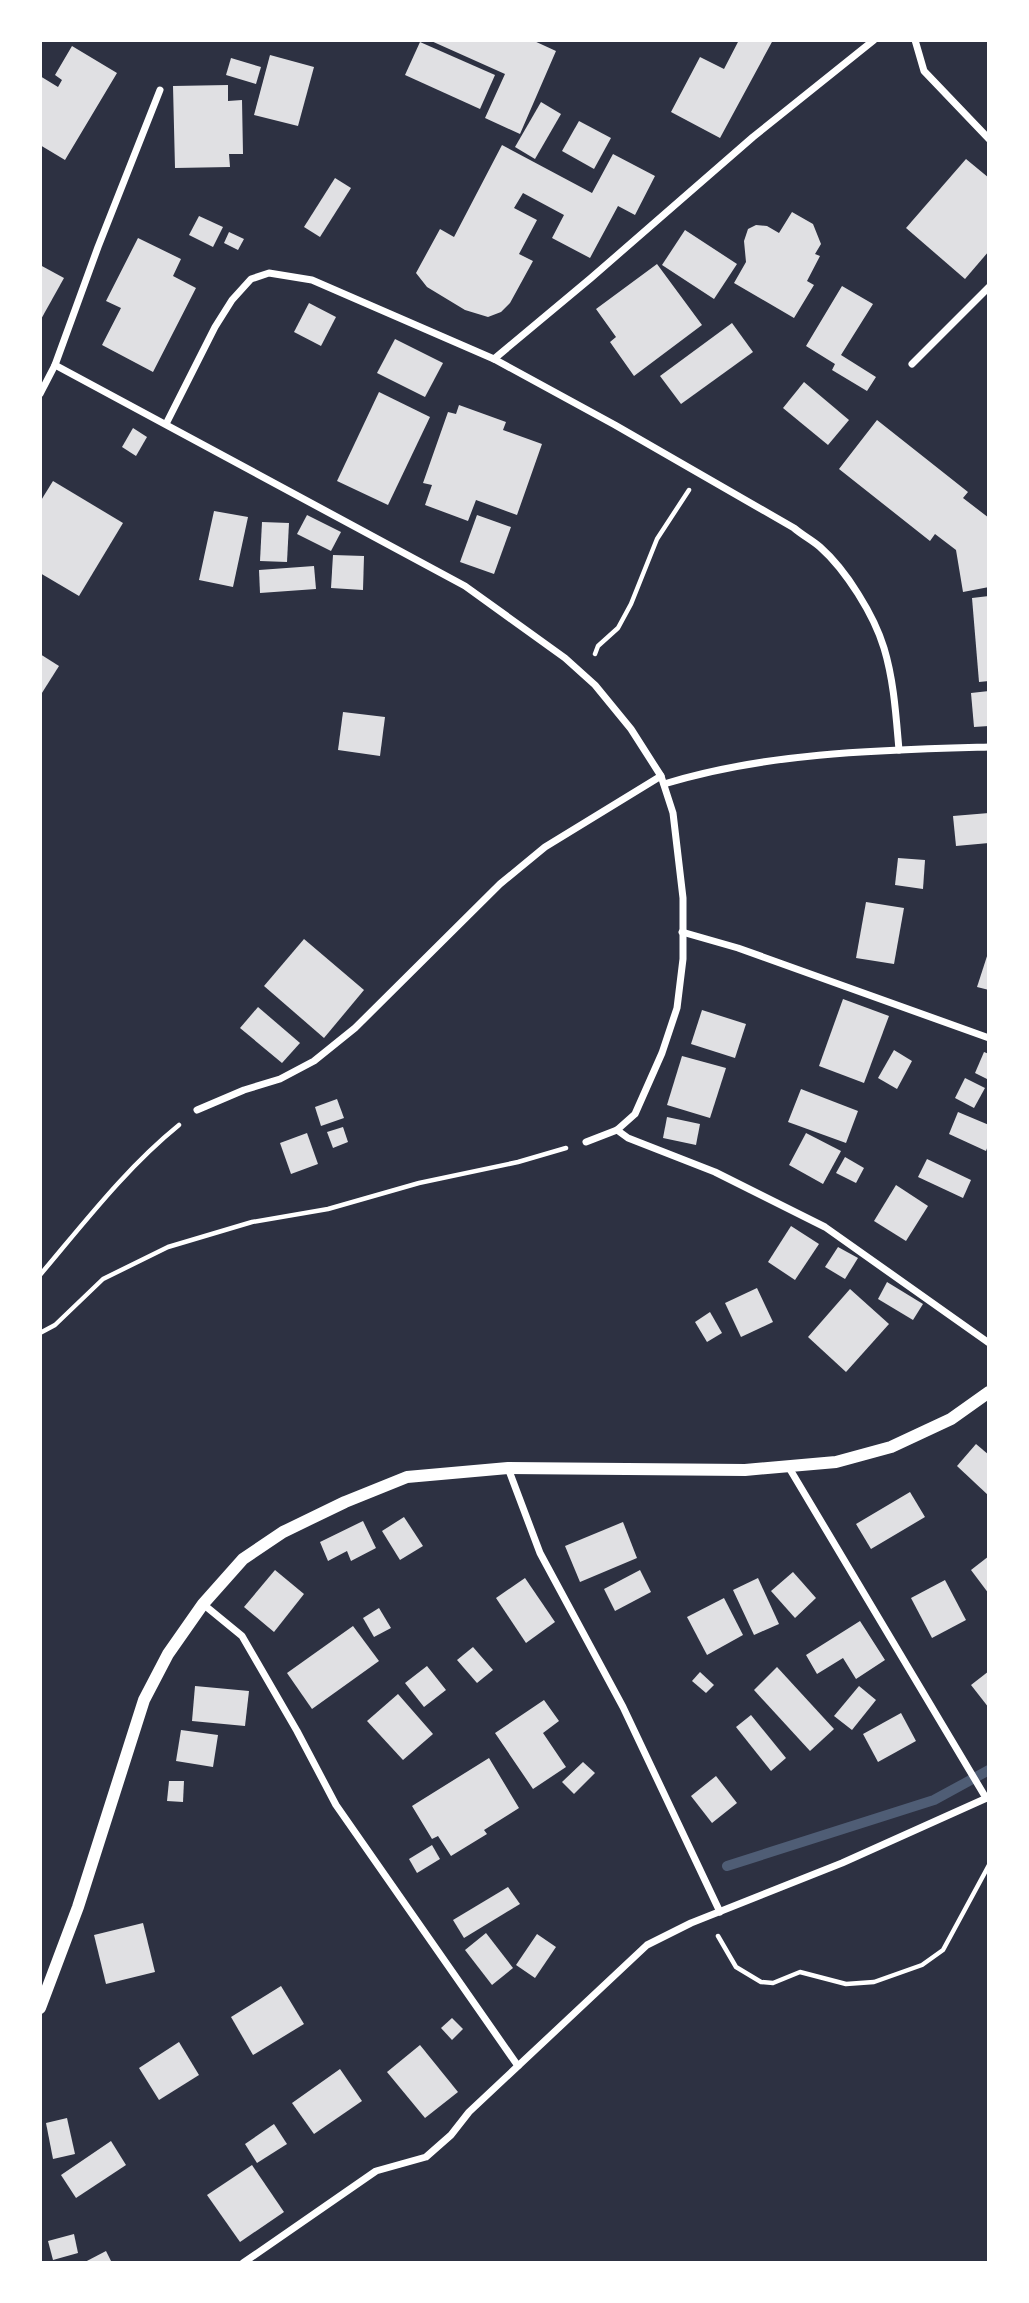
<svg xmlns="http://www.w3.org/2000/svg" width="1029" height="2303" font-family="'Fira Sans Condensed',sans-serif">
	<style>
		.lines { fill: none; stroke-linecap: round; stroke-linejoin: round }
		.stream { stroke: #4f5d75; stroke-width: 10 }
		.building { fill: #e0e0e3 }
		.path { stroke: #fff; stroke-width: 4.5 }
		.minor { stroke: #fff; stroke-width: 7 }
		.tertiary { stroke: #fff; stroke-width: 12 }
	</style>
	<rect width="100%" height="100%" fill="#2d3142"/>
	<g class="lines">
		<polyline class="stream" points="727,1866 934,1800 989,1770"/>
	</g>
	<g class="building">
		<polygon points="429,40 532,40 556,51 520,134 485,118 505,74"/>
		<polygon points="739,40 773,40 720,138 671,112 700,57 724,69"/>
		<polygon points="420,42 495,75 480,109 405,75"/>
		<polygon points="72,46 117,73 65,160 40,145 40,76 58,87 62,80 55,75"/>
		<polygon points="270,55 314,67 298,126 254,115"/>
		<polygon points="231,58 261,67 256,84 226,75"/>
		<polygon points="228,85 228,101 242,100 243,154 229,154 230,167 175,168 173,86"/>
		<polygon points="541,102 561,114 535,159 515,147"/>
		<polygon points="579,121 611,138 594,169 562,151"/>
		<polygon points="502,145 592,193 613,154 655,176 635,215 618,206 590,258 552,238 564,215 523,193 514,208 537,220 519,254 533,261 510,303 501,312 488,317 465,310 427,287 416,273 440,229 454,237"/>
		<polygon points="966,159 989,178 989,251 965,279 906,228"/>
		<polygon points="335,178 351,188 320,237 304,227"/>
		<polygon points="792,212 813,224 821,244 815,254 820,256 807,281 814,285 794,318 734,283 746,262 744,241 748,229 756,225 767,226 779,233"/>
		<polygon points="199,216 223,227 213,247 189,235"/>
		<polygon points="685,230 737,264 714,299 662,265"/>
		<polygon points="229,232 244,239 238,250 224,243"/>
		<polygon points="138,238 181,259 173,276 196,288 153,372 102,345 121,308 106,301"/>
		<polygon points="657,264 702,325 634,376 610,342 616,337 596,309"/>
		<polygon points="40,265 64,278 40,321"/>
		<polygon points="842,286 873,304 841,355 876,377 867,391 832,370 835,364 806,346"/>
		<polygon points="309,303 336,317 321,346 294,332"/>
		<polygon points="732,323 753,352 681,404 660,376"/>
		<polygon points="395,339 443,363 425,397 377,373"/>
		<polygon points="804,382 849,420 828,445 783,408"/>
		<polygon points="379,392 430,417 388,505 337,481"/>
		<polygon points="459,405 506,422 503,430 542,444 517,515 476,500 468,521 425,505 432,485 423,483 448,412 456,414"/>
		<polygon points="877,420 968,492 963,498 989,518 989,587 963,592 956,550 935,534 930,541 839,469"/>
		<polygon points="133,428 147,437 136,456 122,447"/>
		<polygon points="53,481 123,523 79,596 40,573 40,502"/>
		<polygon points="214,511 248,517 233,587 199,580"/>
		<polygon points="307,515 341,532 331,551 297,534"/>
		<polygon points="477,515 511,527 494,574 460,562"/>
		<polygon points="262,522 289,523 287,562 260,561"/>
		<polygon points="333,555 364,556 363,590 331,588"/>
		<polygon points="314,566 316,589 260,593 259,570"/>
		<polygon points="989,596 989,681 979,682 972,598"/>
		<polygon points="40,654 59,666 40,696"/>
		<polygon points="989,691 989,726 974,727 971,693"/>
		<polygon points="343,712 385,717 380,756 338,750"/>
		<polygon points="989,813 989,843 956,846 953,816"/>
		<polygon points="898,858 925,860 923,889 895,885"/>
		<polygon points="866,902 904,908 894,964 856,958"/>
		<polygon points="304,939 364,990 324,1038 264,986"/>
		<polygon points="989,950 989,990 977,987"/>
		<polygon points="843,999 889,1016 864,1083 819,1066"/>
		<polygon points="258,1007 300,1043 282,1063 240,1028"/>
		<polygon points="702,1010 746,1024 735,1058 691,1044"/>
		<polygon points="894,1050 912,1061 897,1089 878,1078"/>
		<polygon points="984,1052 989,1054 989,1080 975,1073"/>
		<polygon points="682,1056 726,1068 710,1118 667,1105"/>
		<polygon points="965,1078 985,1088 974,1108 955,1098"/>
		<polygon points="801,1089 858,1111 846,1143 788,1122"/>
		<polygon points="337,1099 344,1118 321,1126 315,1107"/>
		<polygon points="958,1112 989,1125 989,1143 986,1151 949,1134"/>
		<polygon points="667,1117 700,1124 696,1145 663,1138"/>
		<polygon points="343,1127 348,1142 333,1148 327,1132"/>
		<polygon points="307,1133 318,1164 291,1174 280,1143"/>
		<polygon points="806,1133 841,1151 823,1184 789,1165"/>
		<polygon points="845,1157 864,1168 856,1183 836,1173"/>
		<polygon points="927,1159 971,1180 963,1198 918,1177"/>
		<polygon points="896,1185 928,1206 906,1241 874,1221"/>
		<polygon points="791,1226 819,1244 795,1280 768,1262"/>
		<polygon points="838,1247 858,1258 845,1279 825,1267"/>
		<polygon points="887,1282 923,1304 913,1320 878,1299"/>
		<polygon points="757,1288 773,1322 741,1337 725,1303"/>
		<polygon points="850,1289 889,1324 846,1372 808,1337"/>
		<polygon points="710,1312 722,1333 707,1342 695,1322"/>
		<polygon points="976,1444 989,1455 989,1496 957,1466"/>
		<polygon points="910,1492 925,1517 871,1549 856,1524"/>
		<polygon points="404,1517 423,1546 400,1560 382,1531"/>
		<polygon points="363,1521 376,1548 351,1561 347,1551 328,1561 320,1542"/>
		<polygon points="623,1522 637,1558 580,1582 565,1546"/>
		<polygon points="989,1556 989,1594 971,1570"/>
		<polygon points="275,1570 304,1594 274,1632 244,1607"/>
		<polygon points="640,1570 651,1592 615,1611 604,1589"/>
		<polygon points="793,1572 816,1598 795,1618 771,1591"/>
		<polygon points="525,1578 555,1622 526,1643 496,1598"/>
		<polygon points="758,1578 779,1624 754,1635 733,1590"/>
		<polygon points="945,1580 966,1620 932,1638 911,1598"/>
		<polygon points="724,1598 743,1635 707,1655 687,1617"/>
		<polygon points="379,1608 391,1628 374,1637 363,1618"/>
		<polygon points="860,1621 885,1660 856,1679 843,1658 817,1674 806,1655"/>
		<polygon points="353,1626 379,1661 312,1709 287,1673"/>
		<polygon points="473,1647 493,1670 477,1683 457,1660"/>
		<polygon points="427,1666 446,1690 424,1707 405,1683"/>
		<polygon points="777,1667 834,1729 810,1751 754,1690"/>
		<polygon points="989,1671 989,1708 971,1685"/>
		<polygon points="700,1672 714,1685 706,1693 692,1681"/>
		<polygon points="195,1686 249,1691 245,1726 192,1721"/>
		<polygon points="859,1686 876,1700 852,1730 834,1716"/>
		<polygon points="398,1694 433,1734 403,1760 367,1721"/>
		<polygon points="544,1700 559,1721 543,1733 566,1767 533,1789 495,1733"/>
		<polygon points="901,1713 916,1741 878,1762 863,1734"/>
		<polygon points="751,1715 786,1758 771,1771 736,1727"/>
		<polygon points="181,1730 218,1735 213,1767 176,1761"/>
		<polygon points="489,1758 519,1808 484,1830 487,1834 451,1856 438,1836 432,1839 412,1806"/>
		<polygon points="583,1762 595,1773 574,1794 562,1782"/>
		<polygon points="716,1776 737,1803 712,1823 691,1796"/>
		<polygon points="169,1781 184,1781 183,1802 167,1801"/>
		<polygon points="432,1845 440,1859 417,1873 409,1859"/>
		<polygon points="508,1887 520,1904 464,1938 453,1920"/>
		<polygon points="143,1923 155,1972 106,1984 94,1935"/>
		<polygon points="486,1933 513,1968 492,1985 465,1950"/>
		<polygon points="537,1934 556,1947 535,1978 516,1965"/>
		<polygon points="281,1986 304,2024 253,2055 231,2017"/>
		<polygon points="452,2018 463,2029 452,2040 441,2028"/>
		<polygon points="179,2042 199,2075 159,2100 139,2068"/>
		<polygon points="420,2045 458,2092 425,2118 387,2072"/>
		<polygon points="340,2069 362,2101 314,2134 292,2103"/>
		<polygon points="67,2118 75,2154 53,2159 46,2123"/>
		<polygon points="274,2124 287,2144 257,2163 245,2144"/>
		<polygon points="111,2141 126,2165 76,2198 61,2175"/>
		<polygon points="252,2165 284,2212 240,2242 207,2195"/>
		<polygon points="74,2234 78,2253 53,2260 48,2241"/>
		<polygon points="106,2251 112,2263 83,2263"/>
	</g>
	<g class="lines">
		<g class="path">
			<polyline points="595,654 598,646 618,628 631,604 657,539 689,490"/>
			<path d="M 40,1275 C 84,1223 126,1168 179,1125"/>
			<polyline points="40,1333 55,1325 103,1279 168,1247 252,1222 328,1209 419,1183 518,1162 566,1148"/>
			<polyline points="718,1936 736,1967 761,1982 773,1983 800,1972 846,1984 874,1982 922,1965 943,1950 989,1865"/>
		</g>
		<g class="minor">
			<polyline points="915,40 924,71 989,139"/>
			<polyline points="494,359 591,278 753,137 874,40"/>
			<polyline points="912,364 989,287"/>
			<polyline points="55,365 465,586 565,658 595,685 631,729 661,776 673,813 683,898 683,959 677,1008 662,1053 635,1114 617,1130 586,1142"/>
			<polyline points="40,394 55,365 98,247 160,90"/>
			<path d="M 166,424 L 215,327 L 232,300 L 251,279 L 269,273 L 312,280 L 494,359 L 615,425 L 794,528 C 802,535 812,540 820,547 C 846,570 874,615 884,648 C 894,681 896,716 899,750"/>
			<path d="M 664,784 C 768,752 881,750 989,747"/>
			<polyline points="682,932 738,948 989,1038"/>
			<polyline points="197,1110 244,1090 280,1079 314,1061 355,1028 500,884 545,847 661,776"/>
			<polyline points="617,1130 628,1138 715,1172 825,1227 989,1343"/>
			<polyline points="788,1466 986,1798"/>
			<polyline points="508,1468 540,1553 623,1707 720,1912"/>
			<polyline points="203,1604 242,1636 297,1731 336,1805 518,2066"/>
			<polyline points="243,2263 376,2171 426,2157 451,2135 469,2112 647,1945 691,1923 842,1863 989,1797"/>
		</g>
		<polyline class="tertiary" points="40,2008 78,1907 144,1700 168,1654 203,1604 243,1559 283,1532 345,1502 407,1477 508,1468 745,1470 836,1462 891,1447 951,1419 989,1392"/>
	</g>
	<rect width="1029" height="2303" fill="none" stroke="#ffffff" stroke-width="84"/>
</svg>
